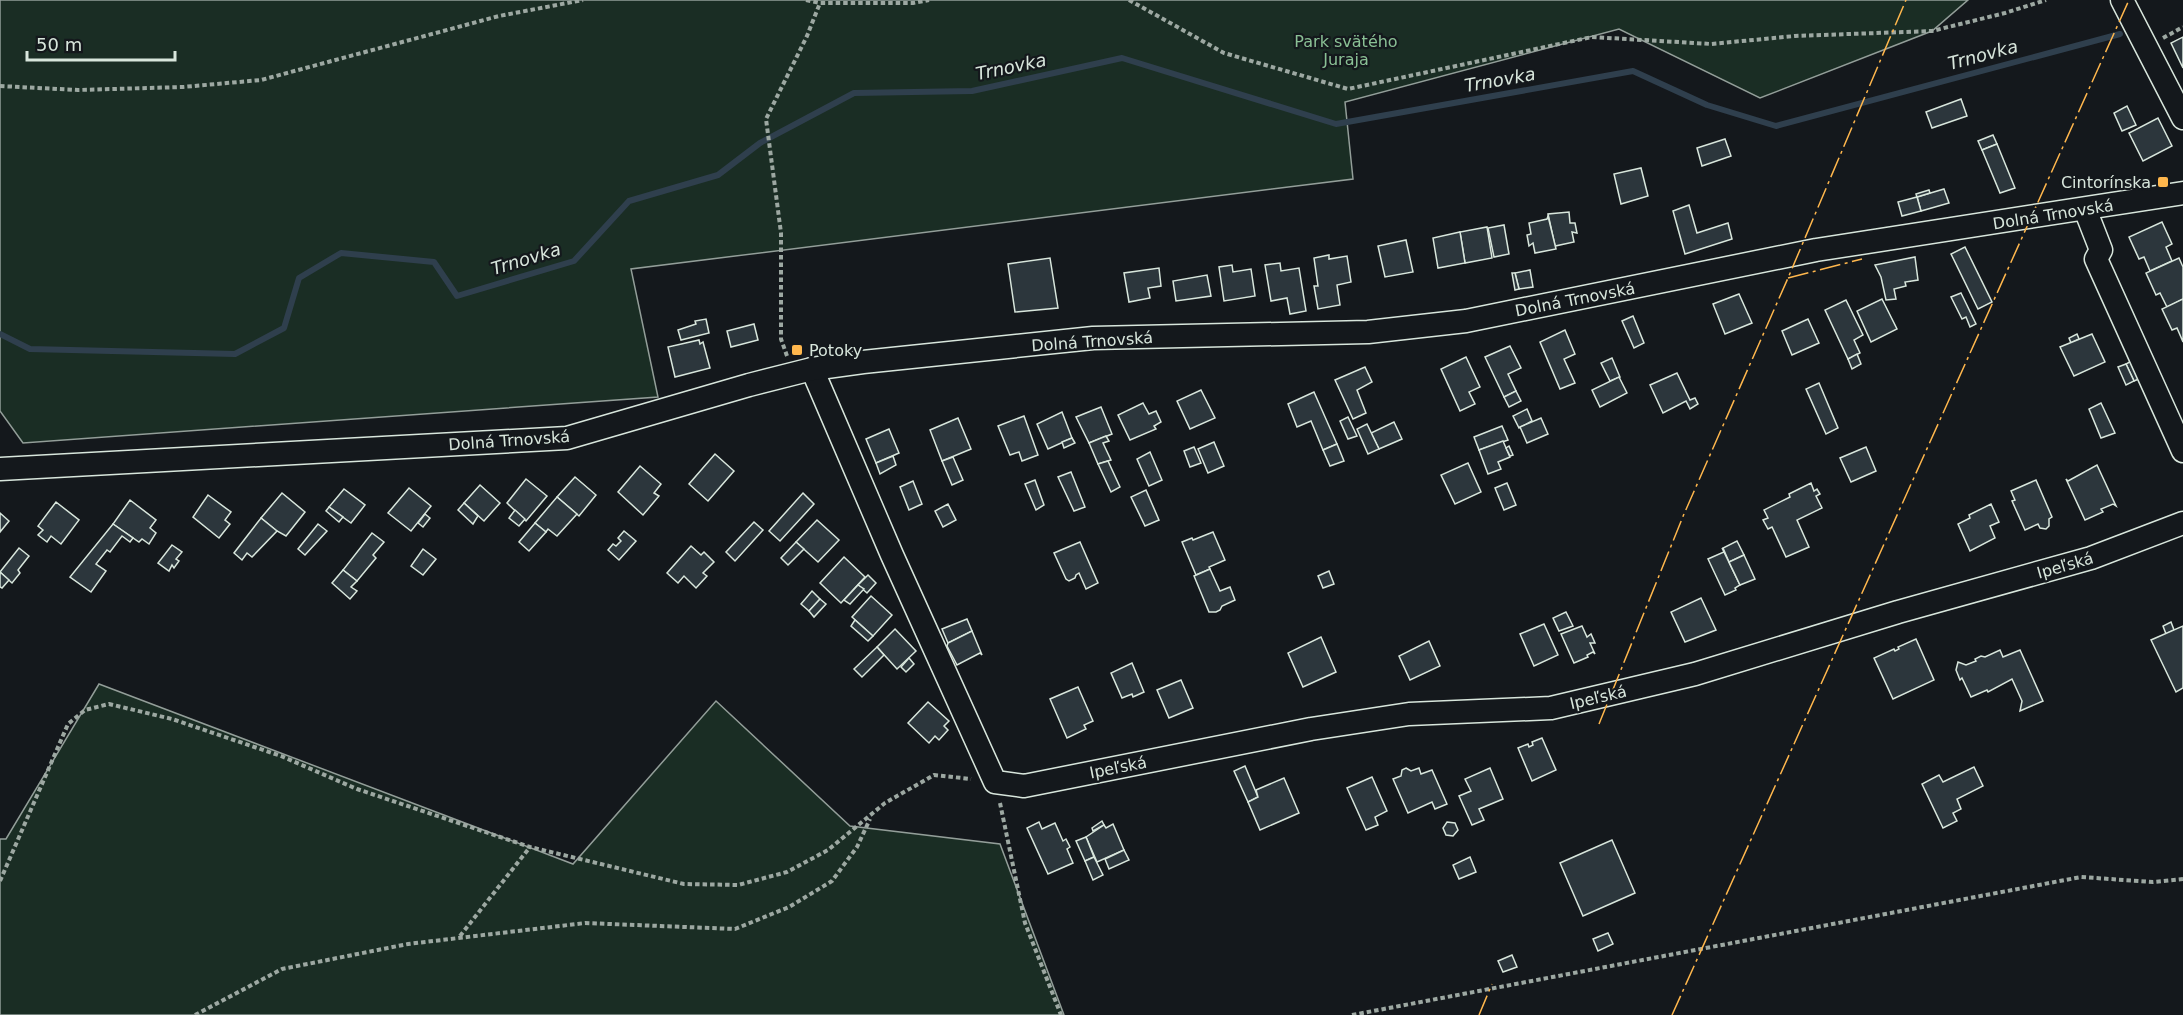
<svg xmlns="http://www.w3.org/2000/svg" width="2183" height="1015" font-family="'DejaVu Sans',sans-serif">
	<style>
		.green { fill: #1a2d24; stroke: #939e99; stroke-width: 1.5 }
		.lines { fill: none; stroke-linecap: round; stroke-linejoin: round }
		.stream { stroke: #2f3f4d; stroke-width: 6 }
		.building { fill: #2c363c; stroke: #d8e6dc; stroke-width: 1.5 }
		.minor-casing { stroke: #d8e6dc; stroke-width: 25 }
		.path { stroke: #9da8a2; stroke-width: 4; stroke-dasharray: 4.5 3; stroke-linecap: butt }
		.minor { stroke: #14181c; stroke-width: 22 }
		.power { stroke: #ffb74d; stroke-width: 1.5; stroke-dasharray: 21 4.5 3 4.5; stroke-linecap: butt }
		.poi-dot { fill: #ffb74d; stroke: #14181c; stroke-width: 2 }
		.labels { text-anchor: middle; stroke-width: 4.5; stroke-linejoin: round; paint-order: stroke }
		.park-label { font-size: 16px; fill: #8ac095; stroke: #14181c }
		.poi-label { font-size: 16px; fill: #d8e6dc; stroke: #14181c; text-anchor: end }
		.street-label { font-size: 16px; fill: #d8e6dc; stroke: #14181c }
		.water-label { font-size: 18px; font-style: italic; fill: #d8e6dc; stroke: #14181c }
	</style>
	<rect width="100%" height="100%" fill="#14181c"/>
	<g class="green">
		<polygon points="0,0 1968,0 1932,31 1760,98 1619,29 1345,102 1353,179 631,269 658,397 23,443 0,411"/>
		<polygon points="99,684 573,864 716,701 850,826 1000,844 1064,1015 0,1015 0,839 6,839"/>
	</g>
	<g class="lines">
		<polyline class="stream" points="0,334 30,349 235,354 284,328 299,278 341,253 434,262 457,296 574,261 629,201 718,175 760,143 854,93 972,91 1122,58 1336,124 1633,71 1707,105 1776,126 2120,34"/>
	</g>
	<g class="building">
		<polygon points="2183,37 2183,68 2171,43"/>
		<polygon points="1961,99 1967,116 1932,128 1926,112"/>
		<polygon points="2127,106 2136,125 2122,131 2114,113"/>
		<polygon points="2158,118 2172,146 2143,161 2129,133"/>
		<polygon points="1993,135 1997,144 1982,150 1978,141"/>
		<polygon points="1725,139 1731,156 1702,166 1697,148"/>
		<polygon points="1997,144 2015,188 2000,193 1982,150"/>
		<polygon points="1641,168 1648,196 1621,204 1614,174"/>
		<polygon points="1944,189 1949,203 1921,211 1917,197"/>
		<polygon points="1929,190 1930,193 1917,197 1916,194"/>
		<polygon points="1917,197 1921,211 1902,216 1898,202"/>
		<polygon points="1689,205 1697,233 1728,223 1732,239 1685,254 1673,211"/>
		<polygon points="1569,212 1570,223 1575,223 1577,233 1572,232 1574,242 1555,246 1548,214"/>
		<polygon points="1548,216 1556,249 1535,253 1533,243 1529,246 1527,235 1531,234 1529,223 1547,219"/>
		<polygon points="2162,222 2172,244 2166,247 2172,261 2150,271 2144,257 2139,259 2129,237"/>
		<polygon points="1504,225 1509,254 1494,257 1488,228"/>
		<polygon points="1487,227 1492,258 1465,263 1460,232"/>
		<polygon points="1460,232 1465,263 1438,268 1433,238"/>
		<polygon points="1406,240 1413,272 1385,277 1378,246"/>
		<polygon points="1965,247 1992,302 1978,309 1951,254"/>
		<polygon points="1329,255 1329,259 1347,256 1351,282 1337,285 1340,305 1318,309 1314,286 1318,286 1314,258"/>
		<polygon points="1915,257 1918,280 1905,282 1906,286 1894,289 1896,299 1886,300 1881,277 1875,265"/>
		<polygon points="1050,258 1058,308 1015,312 1008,264"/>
		<polygon points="2179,258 2183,267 2183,299 2167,307 2160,293 2156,295 2146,273"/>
		<polygon points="1280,263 1281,271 1299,268 1306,311 1290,314 1287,298 1271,301 1265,265"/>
		<polygon points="1232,265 1233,272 1251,269 1255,296 1224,301 1219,267"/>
		<polygon points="1159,268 1161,286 1148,288 1150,298 1129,302 1124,273"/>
		<polygon points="1530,270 1533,287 1519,289 1515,273"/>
		<polygon points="1512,273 1515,273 1519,289 1515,290"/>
		<polygon points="1207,275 1211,296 1176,301 1173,281"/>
		<polygon points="1961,293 1976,324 1970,327 1966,317 1962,319 1951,297"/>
		<polygon points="1739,294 1752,323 1725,334 1713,304"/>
		<polygon points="1882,299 1897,329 1871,342 1857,311"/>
		<polygon points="2183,299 2183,342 2177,328 2172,330 2162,309"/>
		<polygon points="1846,300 1863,335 1854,340 1860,353 1848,359 1825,310"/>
		<polygon points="1633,316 1644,343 1634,348 1622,321"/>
		<polygon points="706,319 709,333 681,340 678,330 696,324 695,321"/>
		<polygon points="1808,319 1819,343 1792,355 1782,331"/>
		<polygon points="754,324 758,340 731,347 727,331"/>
		<polygon points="1565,330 1575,354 1564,359 1575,383 1560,389 1540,342"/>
		<polygon points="2077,334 2079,339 2071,343 2069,338"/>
		<polygon points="2092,334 2105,362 2074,376 2060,347"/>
		<polygon points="699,340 700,344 703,342 710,368 675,377 668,347"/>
		<polygon points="1510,346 1521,368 1508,374 1516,391 1504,397 1485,357"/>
		<polygon points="1857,354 1861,364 1852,369 1848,359"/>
		<polygon points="1466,357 1480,387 1469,392 1475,404 1460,411 1441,369"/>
		<polygon points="1612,358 1620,377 1610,381 1601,363"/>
		<polygon points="2133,360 2141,378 2134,381 2126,364"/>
		<polygon points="2126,364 2134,381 2126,385 2118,367"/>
		<polygon points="1365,367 1372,382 1357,390 1366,413 1353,419 1335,380"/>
		<polygon points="1677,373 1690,400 1695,398 1698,404 1690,409 1686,401 1663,413 1650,385"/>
		<polygon points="1619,377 1627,393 1600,407 1592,390"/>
		<polygon points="1819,383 1838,428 1826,434 1806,389"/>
		<polygon points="1201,390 1215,418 1190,429 1177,401"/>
		<polygon points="1516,391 1521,401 1509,407 1504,397"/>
		<polygon points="1314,392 1337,444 1323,450 1311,421 1297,427 1288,404"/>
		<polygon points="1143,403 1149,414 1156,411 1161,422 1154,426 1156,429 1130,440 1118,415"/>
		<polygon points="2101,403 2115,433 2101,438 2089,409"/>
		<polygon points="1101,407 1112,434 1089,443 1076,417"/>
		<polygon points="1527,409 1532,421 1519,428 1513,416"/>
		<polygon points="1062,412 1072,438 1048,449 1037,424"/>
		<polygon points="1024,416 1038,455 1022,461 1019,452 1010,455 998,426"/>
		<polygon points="1348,417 1357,436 1348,439 1340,421"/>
		<polygon points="958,418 971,449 942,461 930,430"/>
		<polygon points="1541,418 1548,434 1527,443 1520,427"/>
		<polygon points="1394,422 1402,439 1379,449 1371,433"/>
		<polygon points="1367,424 1379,449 1368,454 1357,429"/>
		<polygon points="1502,426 1508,440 1479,450 1474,437"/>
		<polygon points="889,429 899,453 876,463 866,439"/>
		<polygon points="1106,436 1109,441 1103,443 1111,460 1098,464 1089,443"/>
		<polygon points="1072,438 1075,443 1064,448 1062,442"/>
		<polygon points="1503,441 1510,457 1498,462 1501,469 1488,474 1479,450"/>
		<polygon points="1214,442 1224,466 1208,473 1198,449"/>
		<polygon points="1337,444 1344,461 1330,466 1323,450"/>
		<polygon points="1509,446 1513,455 1510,456 1506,448"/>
		<polygon points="1194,447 1201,463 1190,467 1184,451"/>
		<polygon points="1866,447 1876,471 1851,482 1840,458"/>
		<polygon points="1150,452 1162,480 1149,486 1137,459"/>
		<polygon points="715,454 734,471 708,501 689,484"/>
		<polygon points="893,456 896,465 880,474 876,463"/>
		<polygon points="953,457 963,480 952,485 942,461"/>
		<polygon points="1108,461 1120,487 1111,492 1098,464"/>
		<polygon points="1468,463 1481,492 1455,504 1441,475"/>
		<polygon points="2097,465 2116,506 2113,504 2101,509 2103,512 2085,520 2066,479 2068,481"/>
		<polygon points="640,466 661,484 654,493 659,496 643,515 618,492"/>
		<polygon points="1071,472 1085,507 1074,511 1058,477"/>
		<polygon points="575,477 596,495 579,516 557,497"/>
		<polygon points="526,479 547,496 526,521 507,503"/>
		<polygon points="1035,480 1044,505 1036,510 1025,484"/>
		<polygon points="2036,480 2052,517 2049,519 2049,526 2046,529 2040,528 2038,524 2025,530 2012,501 2015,500 2011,491"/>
		<polygon points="913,481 922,504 909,510 900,487"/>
		<polygon points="1507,483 1516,505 1504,510 1495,488"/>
		<polygon points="1811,483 1814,491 1817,489 1820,494 1816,496 1822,508 1797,520 1809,547 1786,557 1772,527 1768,529 1763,520 1768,518 1764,510 1790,497 1789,494"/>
		<polygon points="480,485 500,503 484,521 464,503"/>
		<polygon points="409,488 431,506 411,531 388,513"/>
		<polygon points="344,489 365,505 351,523 329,507"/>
		<polygon points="1146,490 1159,520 1145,526 1131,497"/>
		<polygon points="282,493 305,512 286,536 277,531 261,518"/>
		<polygon points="803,493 814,504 780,541 769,531"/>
		<polygon points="208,495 231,512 225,520 230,524 219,538 193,517"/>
		<polygon points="557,497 577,514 557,536 548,529 546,532 535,523"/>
		<polygon points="130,500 156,520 150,528 156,533 149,544 142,539 139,542 113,524"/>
		<polygon points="56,502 79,520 61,544 51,536 47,542 38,535 43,530 38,526"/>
		<polygon points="464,503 478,516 473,524 458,510"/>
		<polygon points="948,504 956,520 943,527 935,511"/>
		<polygon points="1991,504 1999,522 1990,526 1995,538 1970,551 1958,524 1970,518 1969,515"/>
		<polygon points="329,507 343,517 339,522 326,511"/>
		<polygon points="515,510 525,519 519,526 509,518"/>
		<polygon points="0,513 9,521 0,532"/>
		<polygon points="425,514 430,518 423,527 418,523"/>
		<polygon points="261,518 277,531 252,557 247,553 242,560 234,553"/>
		<polygon points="817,520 839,540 818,562 796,542"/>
		<polygon points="754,522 763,530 735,561 726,552"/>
		<polygon points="535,523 546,532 529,551 519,542"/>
		<polygon points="113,524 133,538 130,542 122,536 110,552 107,550 96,564 106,571 91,592 70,577"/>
		<polygon points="318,524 327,531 305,555 298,549"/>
		<polygon points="624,531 636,541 619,560 608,550 613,544 616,546 621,541 618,538"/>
		<polygon points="1213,532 1225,560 1209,567 1210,569 1196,575 1182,542 1192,538 1193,540"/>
		<polygon points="372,533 384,542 373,555 376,558 357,581 343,570"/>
		<polygon points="1737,541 1744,555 1729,562 1723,548"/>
		<polygon points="796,542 804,549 788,565 781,558"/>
		<polygon points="1080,542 1098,583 1086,589 1079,573 1076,575 1075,578 1069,581 1066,579 1054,553"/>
		<polygon points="172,545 182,552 176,559 179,561 174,568 172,565 169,571 158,563"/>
		<polygon points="691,546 701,555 704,552 714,562 703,573 707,576 696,588 684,576 678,583 667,573"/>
		<polygon points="19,548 29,556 18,570 20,573 12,583 0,572"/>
		<polygon points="1722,548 1740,585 1735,588 1736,590 1725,595 1708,559 1724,552"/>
		<polygon points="423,549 436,559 423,575 411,566"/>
		<polygon points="1744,555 1755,579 1740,585 1729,562"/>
		<polygon points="844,557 865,577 841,603 820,583"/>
		<polygon points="1210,569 1220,591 1230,587 1235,600 1222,606 1220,610 1216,612 1209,612 1194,576"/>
		<polygon points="343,570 357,581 351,587 357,591 350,599 332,583"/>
		<polygon points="1329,571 1334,584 1323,588 1318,576"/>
		<polygon points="0,572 9,580 2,588 0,587"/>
		<polygon points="868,575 876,583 867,593 858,585"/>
		<polygon points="858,585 864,589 850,604 844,600"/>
		<polygon points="812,591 820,599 809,611 801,604"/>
		<polygon points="871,596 892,615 873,636 852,617"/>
		<polygon points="1701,598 1716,630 1685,642 1671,612"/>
		<polygon points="820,599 826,604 814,617 809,611"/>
		<polygon points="1566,612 1573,626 1559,631 1553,618"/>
		<polygon points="967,619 972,631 948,643 942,629"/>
		<polygon points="855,620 873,636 868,641 851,626"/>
		<polygon points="2171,622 2174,630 2166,634 2163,626"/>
		<polygon points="1544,624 1558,655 1534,666 1520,634"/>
		<polygon points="1582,626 1587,637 1591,634 1595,643 1590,643 1595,654 1593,652 1587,655 1588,657 1574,663 1561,634"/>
		<polygon points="2183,626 2183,688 2176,692 2151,640"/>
		<polygon points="895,629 916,651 897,669 877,647"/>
		<polygon points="972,631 982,655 980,653 957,665 947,646 948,643"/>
		<polygon points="1321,637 1336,672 1303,687 1288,653"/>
		<polygon points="1916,639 1934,680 1893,699 1874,658 1894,649 1895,651 1899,649 1898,647"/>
		<polygon points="1429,641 1440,666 1410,680 1399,656"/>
		<polygon points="877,647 884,655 862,677 854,669"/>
		<polygon points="2000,650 2003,657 2020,650 2043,701 2020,711 2022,701 2012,679 1988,692 1987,690 1971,697 1962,678 1960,680 1956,670 1958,662 1966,665 1976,661 1975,659 1981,656 1985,657"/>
		<polygon points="909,658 914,664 906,672 901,667"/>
		<polygon points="1132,663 1144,692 1133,697 1132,694 1122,698 1111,673"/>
		<polygon points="1181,680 1193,708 1169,718 1157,690"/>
		<polygon points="1078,687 1093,721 1084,725 1086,729 1067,738 1050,699"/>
		<polygon points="928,702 949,721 944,726 948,730 939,740 935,736 929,743 908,723"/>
		<polygon points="1542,738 1556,770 1532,781 1518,748 1528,744 1529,747 1533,745 1532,742"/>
		<polygon points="1245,766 1258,797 1248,802 1234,771"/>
		<polygon points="1974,767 1983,786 1957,799 1961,809 1953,813 1957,821 1943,828 1922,784 1939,775 1943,782"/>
		<polygon points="1406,768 1411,771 1419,768 1421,774 1432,770 1447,804 1435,809 1432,802 1408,813 1393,779 1401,776 1402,770"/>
		<polygon points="1490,768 1503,799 1479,809 1484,820 1472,825 1459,796 1471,791 1465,779"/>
		<polygon points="1372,777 1387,811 1375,817 1378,825 1366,830 1347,788"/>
		<polygon points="1284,778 1299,813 1260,830 1248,802 1258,797 1256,790"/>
		<polygon points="1102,821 1104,825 1093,831 1092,828"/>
		<polygon points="1039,822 1042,829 1055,823 1063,841 1066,839 1070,847 1067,849 1073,863 1048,874 1027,828"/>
		<polygon points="1447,822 1455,823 1458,830 1453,836 1446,835 1443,828"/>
		<polygon points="1113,824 1124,850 1097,862 1086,837 1104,825 1106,828"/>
		<polygon points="1086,837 1094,857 1085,861 1076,841"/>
		<polygon points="1612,840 1635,893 1583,916 1560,863"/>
		<polygon points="1124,850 1129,860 1109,869 1105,859"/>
		<polygon points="1094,857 1103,875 1093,880 1085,861"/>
		<polygon points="1470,857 1476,872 1459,879 1453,865"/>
		<polygon points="1608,933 1613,944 1598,951 1593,939"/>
		<polygon points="1512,955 1517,967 1503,972 1498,961"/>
	</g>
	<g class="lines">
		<g class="minor-casing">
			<g id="minor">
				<polyline points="2122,0 2183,118"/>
				<polyline points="2085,209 2101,250 2096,259 2183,451"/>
				<polyline points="812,369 892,555 995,782 1024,786 1311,729 1409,714 1551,708 1695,674 1898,612 2091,558 2183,523"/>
				<polyline points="0,469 567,438 749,385 812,369 863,362 1093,338 1368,332 1466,321 1816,250 2183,193"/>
			</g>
		</g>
		<g class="path">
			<polyline points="806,0 820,3 913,3 929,0"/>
			<polyline points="1129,0 1224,53 1348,89 1592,37 1711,44 1795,36 1932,31 2005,13 2046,0"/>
			<polyline points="2163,38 2183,27"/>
			<polyline points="0,86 78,90 183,87 261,80 499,16 583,0"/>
			<polyline points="787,356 781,339 781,233 766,119 807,36 820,3"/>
			<polyline points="1000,803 1025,923 1061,1015"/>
			<polyline points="0,881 68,724 85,710 109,704 172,719 281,756 357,789 530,847 684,884 738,885 787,872 828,850 885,803 934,775 971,779"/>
			<polyline points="460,936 530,847"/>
			<polyline points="195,1015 282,969 408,944 585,923 735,929 789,907 832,881 857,847 870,819"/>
			<polyline points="1352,1015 2081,877 2153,882 2183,879"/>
		</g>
		<use href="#minor" class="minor"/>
		<g class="power">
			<polyline points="1788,278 1862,259"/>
			<polyline points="1599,724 1684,514 1788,278 1906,0"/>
			<polyline points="1479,1015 1492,984"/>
			<polyline points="1672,1015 2129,0"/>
		</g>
	</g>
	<g class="poi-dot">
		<rect x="2157" y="176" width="12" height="12" rx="3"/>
		<rect x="791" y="344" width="12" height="12" rx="3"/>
	</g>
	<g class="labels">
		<g class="park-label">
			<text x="1346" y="47">Park svätého<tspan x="1346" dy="18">Juraja</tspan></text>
		</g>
		<g class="poi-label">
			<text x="2151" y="188">Cintorínska</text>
			<text x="809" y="356" text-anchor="start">Potoky</text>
		</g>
		<g class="street-label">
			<text transform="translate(2053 214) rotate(-9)" y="6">Dolná Trnovská</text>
			<text transform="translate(1575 299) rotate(-11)" y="6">Dolná Trnovská</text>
			<text transform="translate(1092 341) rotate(-4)" y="6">Dolná Trnovská</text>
			<text transform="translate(509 440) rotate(-4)" y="6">Dolná Trnovská</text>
			<text transform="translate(2065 565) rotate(-16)" y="6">Ipeľská</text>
			<text transform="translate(1598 697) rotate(-13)" y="6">Ipeľská</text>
			<text transform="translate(1118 767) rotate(-11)" y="6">Ipeľská</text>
		</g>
		<g class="water-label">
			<text transform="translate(1983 55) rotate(-15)" y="6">Trnovka</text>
			<text transform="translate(1011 67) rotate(-12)" y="6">Trnovka</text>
			<text transform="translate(1500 80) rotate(-10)" y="6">Trnovka</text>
			<text transform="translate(526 259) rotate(-17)" y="6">Trnovka</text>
		</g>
	</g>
	<path d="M27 51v9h148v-9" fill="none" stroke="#d8e6dc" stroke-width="3"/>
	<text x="36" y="51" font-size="18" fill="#d8e6dc" stroke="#14181c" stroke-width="4.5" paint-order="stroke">50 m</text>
</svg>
